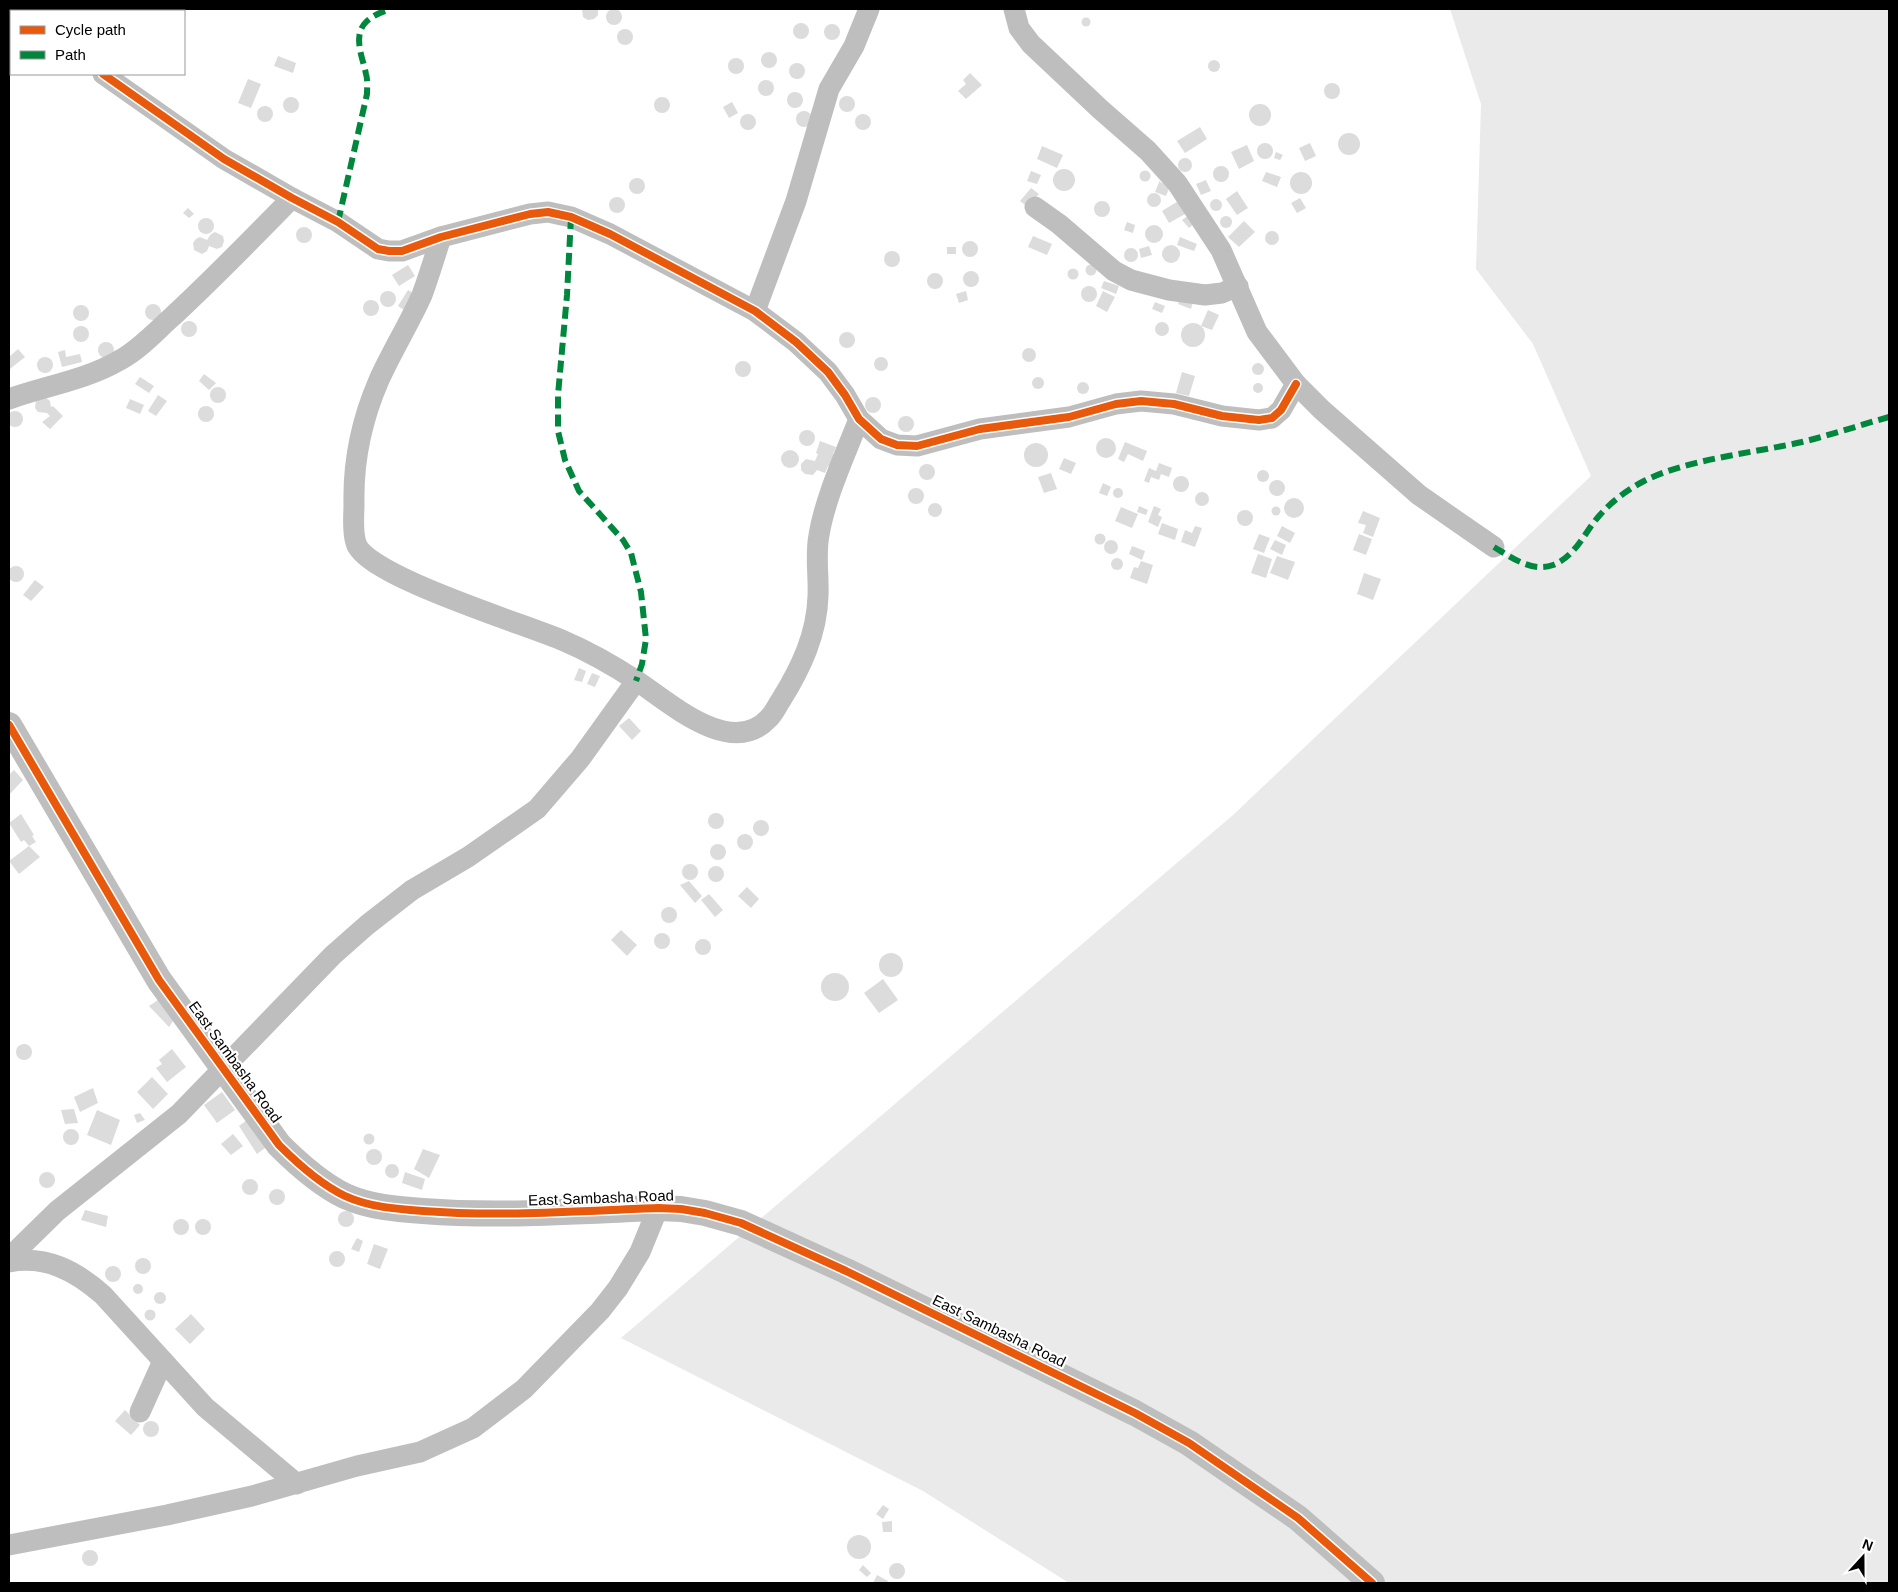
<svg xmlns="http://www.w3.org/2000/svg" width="1898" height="1592" font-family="Arial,sans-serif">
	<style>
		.green { fill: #eaeaea }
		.building { fill: #dcdcdc }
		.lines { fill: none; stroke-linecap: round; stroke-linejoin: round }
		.minor { stroke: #bebebe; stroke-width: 21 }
		.tertiary { stroke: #bebebe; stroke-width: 26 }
		.quiet { stroke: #00873e; stroke-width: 6; stroke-dasharray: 12 6; stroke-linecap: butt }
		.cycleway-casing { stroke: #fff; stroke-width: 11 }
		.cycleway { stroke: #e8590c; stroke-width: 8 }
		.labels { text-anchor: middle; stroke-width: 4.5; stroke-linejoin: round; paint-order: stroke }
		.street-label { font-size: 15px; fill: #000; stroke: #fff }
	</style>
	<rect width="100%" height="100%" fill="#fff"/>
	<polygon class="green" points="1450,9 1889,9 1889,1583 1069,1583 923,1491 621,1338 1233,815 1591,476 1533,344 1476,269 1481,104"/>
	<g class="building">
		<circle cx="614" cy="17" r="8"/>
		<polygon points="582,9 598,9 598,15 594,19 588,20 583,17"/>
		<circle cx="1086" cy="22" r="4.5"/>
		<circle cx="801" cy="31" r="8"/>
		<circle cx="832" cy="32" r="8"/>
		<circle cx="625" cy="37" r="8"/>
		<circle cx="769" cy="60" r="8"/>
		<polygon points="278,56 296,63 293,73 274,66"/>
		<circle cx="736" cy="66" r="8"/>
		<circle cx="1214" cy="66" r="6"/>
		<circle cx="797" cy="71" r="8"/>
		<polygon points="970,73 982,85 966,99 958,91 966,84 963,80"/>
		<polygon points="248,79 261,84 251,108 238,103"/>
		<circle cx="766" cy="88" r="8"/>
		<circle cx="1332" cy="91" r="8"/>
		<circle cx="795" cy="100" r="8"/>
		<circle cx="847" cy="104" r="8"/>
		<circle cx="662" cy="105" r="8"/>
		<circle cx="291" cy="105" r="8"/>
		<polygon points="732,102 738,113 729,118 723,107"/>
		<circle cx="1260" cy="115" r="11"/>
		<circle cx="265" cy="114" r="8"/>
		<circle cx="804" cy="119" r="8"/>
		<circle cx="748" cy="122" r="8"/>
		<circle cx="863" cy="122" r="8"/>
		<polygon points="1200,127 1207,139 1185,153 1177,141"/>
		<circle cx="1349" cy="144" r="11"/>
		<circle cx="1265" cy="151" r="8"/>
		<polygon points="1310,143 1316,156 1305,161 1299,148"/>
		<polygon points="1247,145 1254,161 1239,169 1231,152"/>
		<polygon points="1042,146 1063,155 1057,168 1037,159"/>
		<polygon points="1276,152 1283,155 1280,160 1274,158"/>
		<circle cx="1185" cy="165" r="7"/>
		<circle cx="1221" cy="174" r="8"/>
		<circle cx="1064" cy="180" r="11"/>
		<circle cx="1145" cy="176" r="5.5"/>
		<polygon points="1031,171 1041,175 1037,184 1027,181"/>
		<circle cx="1301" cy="183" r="11"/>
		<polygon points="1266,172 1281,177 1277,187 1262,181"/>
		<circle cx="637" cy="186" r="8"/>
		<polygon points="1160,180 1160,182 1170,186 1166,196 1155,192"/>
		<polygon points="1206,180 1211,191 1201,195 1196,184"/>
		<polygon points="1031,188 1039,194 1028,207 1020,201"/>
		<polygon points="1237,191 1248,208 1237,215 1226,199"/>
		<circle cx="1154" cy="200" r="7"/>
		<circle cx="617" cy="205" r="8"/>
		<polygon points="1300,198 1306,208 1297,213 1291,203"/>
		<circle cx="1216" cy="205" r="6"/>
		<polygon points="1180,200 1187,213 1169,223 1162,211"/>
		<circle cx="1102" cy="209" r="8"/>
		<polygon points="188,208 194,214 189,218 183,213"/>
		<polygon points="1190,214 1196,222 1189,228 1182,220"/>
		<circle cx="1226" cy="222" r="6"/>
		<circle cx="206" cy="226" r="8"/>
		<polygon points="1244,221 1255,232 1239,247 1228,237"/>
		<polygon points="1127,222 1135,225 1133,233 1124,230"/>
		<circle cx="1154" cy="234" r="9"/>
		<circle cx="304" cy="235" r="8"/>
		<circle cx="1272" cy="238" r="7"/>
		<polygon points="215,232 223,236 224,241 222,247 217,249 209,246 207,251 202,254 194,250 193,243 196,239 200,237 207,240 211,234"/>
		<polygon points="1033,236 1052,244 1047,255 1028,247"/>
		<polygon points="1180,237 1197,244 1194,251 1177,245"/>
		<circle cx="970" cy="249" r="8"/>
		<circle cx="1171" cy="254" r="9"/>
		<polygon points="1149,246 1152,255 1141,258 1139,249"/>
		<rect x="947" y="247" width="9" height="7"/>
		<circle cx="1131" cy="255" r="7"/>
		<circle cx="892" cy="259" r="8"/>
		<circle cx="1091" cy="270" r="5.5"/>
		<polygon points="408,265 415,276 399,286 392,275"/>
		<circle cx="1073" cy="274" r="5.5"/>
		<circle cx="971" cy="279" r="8"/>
		<circle cx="935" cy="281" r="8"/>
		<polygon points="1104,281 1119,286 1116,294 1101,288"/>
		<circle cx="1089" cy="294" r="8"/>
		<polygon points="408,290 417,295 407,312 398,306"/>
		<circle cx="388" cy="299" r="8"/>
		<polygon points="966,291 968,300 959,303 956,294"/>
		<polygon points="1103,291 1115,297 1107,312 1096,306"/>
		<polygon points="1182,294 1194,298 1191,309 1178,304"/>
		<circle cx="371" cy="308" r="8"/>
		<polygon points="1155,302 1165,306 1162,313 1152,309"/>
		<circle cx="153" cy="312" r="8"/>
		<circle cx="81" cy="313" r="8"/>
		<polygon points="1208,310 1219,315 1212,330 1201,326"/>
		<circle cx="189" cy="329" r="8"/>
		<circle cx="1162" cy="329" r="7"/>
		<circle cx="1193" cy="335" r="12"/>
		<circle cx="81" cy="334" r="8"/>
		<circle cx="847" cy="340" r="8"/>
		<circle cx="106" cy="350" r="8"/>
		<circle cx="1029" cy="355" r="7"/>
		<polygon points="18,349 25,357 10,369 9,357"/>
		<polygon points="65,350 66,357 80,354 82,362 62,367 58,352"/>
		<circle cx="45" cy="365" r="8"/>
		<circle cx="881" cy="364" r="7"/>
		<circle cx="743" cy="369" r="8"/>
		<circle cx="1258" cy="369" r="6"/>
		<polygon points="1182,372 1195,376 1189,396 1176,393"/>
		<polygon points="204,374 216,383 209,390 199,381"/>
		<circle cx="1038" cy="383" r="6"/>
		<polygon points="140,377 154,386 149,393 135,384"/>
		<circle cx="1083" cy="388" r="6"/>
		<circle cx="1258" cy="388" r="5"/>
		<circle cx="218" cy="395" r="8"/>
		<polygon points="158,395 167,401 156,416 148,411"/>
		<circle cx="873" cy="405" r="8"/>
		<polygon points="45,397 50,401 51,407 53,406 63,416 50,429 42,422 50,416 47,413 38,412 35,408 36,401"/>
		<polygon points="130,399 144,405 140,414 126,408"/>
		<circle cx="206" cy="414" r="8"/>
		<circle cx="15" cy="419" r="8"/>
		<circle cx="906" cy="424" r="8"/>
		<circle cx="807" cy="438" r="8"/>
		<circle cx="1106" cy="448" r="10"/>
		<polygon points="820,441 836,447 833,454 837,456 832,468 828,466 825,473 817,470 813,475 805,474 801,470 801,464 806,459 815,461 818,454 816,453"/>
		<polygon points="1125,442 1147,451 1143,461 1128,454 1124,462 1118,459"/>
		<circle cx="1036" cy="455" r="12"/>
		<circle cx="790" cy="459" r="9"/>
		<polygon points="1064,458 1076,463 1071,474 1059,469"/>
		<polygon points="1159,463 1172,468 1169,477 1161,474 1159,480 1151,477 1149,483 1144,481 1149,468 1156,471"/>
		<circle cx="927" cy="472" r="8"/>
		<circle cx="1263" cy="476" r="6"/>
		<polygon points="1051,473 1057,489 1044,493 1038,477"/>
		<circle cx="1181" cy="484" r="8"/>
		<circle cx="1277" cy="488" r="8"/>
		<polygon points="1103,483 1111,487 1107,496 1099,493"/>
		<circle cx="916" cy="496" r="8"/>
		<circle cx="1118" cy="493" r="5"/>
		<circle cx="1202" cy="499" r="7"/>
		<circle cx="1294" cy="508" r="10"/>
		<circle cx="935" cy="510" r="7"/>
		<polygon points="1139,506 1148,510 1146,515 1137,512"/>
		<polygon points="1154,506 1161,509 1158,515 1162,517 1158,527 1148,522"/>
		<circle cx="1276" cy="511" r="4.5"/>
		<polygon points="1121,507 1138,514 1132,528 1115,521"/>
		<circle cx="1245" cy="518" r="8"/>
		<polygon points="1363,511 1380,518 1373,537 1363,533 1366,525 1358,523"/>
		<polygon points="1162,523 1178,529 1175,540 1158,534"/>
		<polygon points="1195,526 1202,528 1195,547 1181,542 1185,530 1192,533"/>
		<polygon points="1282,526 1295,533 1290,543 1277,536"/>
		<circle cx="1100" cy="539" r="5.5"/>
		<polygon points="1259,534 1270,538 1264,553 1253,549"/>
		<polygon points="1359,534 1372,539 1366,555 1353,550"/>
		<polygon points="1275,540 1286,545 1282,555 1270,549"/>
		<circle cx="1111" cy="547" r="7"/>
		<polygon points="1132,546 1145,551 1142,560 1129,554"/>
		<polygon points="1258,554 1272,559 1266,578 1251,573"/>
		<polygon points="1277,556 1295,562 1288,580 1270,573"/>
		<circle cx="1117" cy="564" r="6"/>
		<polygon points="1141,561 1153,565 1147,584 1130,578 1134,567 1138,568"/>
		<circle cx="16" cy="574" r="8"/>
		<polygon points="1364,573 1381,579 1373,600 1357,594"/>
		<polygon points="35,580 44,587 31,601 23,595"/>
		<polygon points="579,668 586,671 582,682 574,680"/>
		<polygon points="592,673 600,676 595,687 587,684"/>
		<polygon points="629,718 641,731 632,740 619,726"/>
		<polygon points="14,770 23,780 9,795 9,775"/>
		<circle cx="716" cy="821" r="8"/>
		<polygon points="21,814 34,835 32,836 36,842 29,846 24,840 21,842 9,823"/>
		<circle cx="761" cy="828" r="8"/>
		<circle cx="745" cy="842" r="8"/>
		<circle cx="718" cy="852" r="8"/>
		<polygon points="29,846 40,857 19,874 9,861"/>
		<circle cx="690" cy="872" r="8"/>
		<circle cx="716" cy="874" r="8"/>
		<polygon points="689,881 702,896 695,903 680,885"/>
		<polygon points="747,887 759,899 751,908 738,896"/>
		<polygon points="709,894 723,910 715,917 701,900"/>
		<circle cx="669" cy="915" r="8"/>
		<polygon points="621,930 637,945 627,956 611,940"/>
		<circle cx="662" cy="941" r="8"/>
		<circle cx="703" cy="947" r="8"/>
		<circle cx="891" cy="965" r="12"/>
		<circle cx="835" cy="987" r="14"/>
		<polygon points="883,979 898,1000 879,1013 864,993"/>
		<polygon points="158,1000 175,1018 169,1027 149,1006"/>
		<circle cx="24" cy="1052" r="8"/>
		<polygon points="172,1049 186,1067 167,1082 156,1068 162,1064 159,1060"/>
		<polygon points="152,1077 168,1094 153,1109 137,1092"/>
		<polygon points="93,1088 98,1103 80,1112 74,1097"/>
		<polygon points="222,1092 235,1110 217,1123 204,1105"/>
		<polygon points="74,1109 78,1123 65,1124 61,1110"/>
		<polygon points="97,1110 120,1120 111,1145 87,1135"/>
		<polygon points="140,1113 145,1120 137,1123 134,1115"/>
		<polygon points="247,1120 269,1145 257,1154 239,1126"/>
		<circle cx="71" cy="1137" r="8"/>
		<circle cx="369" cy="1139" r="5.5"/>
		<polygon points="233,1134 243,1146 231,1155 221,1144"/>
		<circle cx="374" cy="1157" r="8"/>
		<polygon points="423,1149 440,1155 429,1178 414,1169"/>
		<circle cx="392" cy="1171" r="7"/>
		<circle cx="47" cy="1180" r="8"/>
		<polygon points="405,1172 425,1179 422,1190 402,1183"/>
		<circle cx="250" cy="1187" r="8"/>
		<circle cx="277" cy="1197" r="8"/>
		<polygon points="85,1210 108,1216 106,1227 81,1220"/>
		<circle cx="346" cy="1219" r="8"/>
		<circle cx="203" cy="1227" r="8"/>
		<circle cx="181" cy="1227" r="8"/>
		<polygon points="357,1238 363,1241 359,1252 351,1249"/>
		<polygon points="374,1244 388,1249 380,1269 367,1264"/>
		<circle cx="337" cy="1259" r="8"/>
		<circle cx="143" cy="1266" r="8"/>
		<circle cx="113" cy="1274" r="8"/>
		<circle cx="138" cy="1289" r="5"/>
		<circle cx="160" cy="1298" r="6"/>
		<circle cx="150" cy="1315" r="5.5"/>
		<polygon points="191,1314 205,1329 190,1344 175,1329"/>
		<polygon points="125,1410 140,1425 131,1435 115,1421"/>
		<circle cx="151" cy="1429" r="8"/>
		<polygon points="883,1505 889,1509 883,1519 876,1514"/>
		<polygon points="892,1521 892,1532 883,1532 882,1522"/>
		<circle cx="859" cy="1547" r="12"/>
		<circle cx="90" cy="1558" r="8"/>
		<circle cx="897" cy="1571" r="8"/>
		<polygon points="863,1565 871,1573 867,1577 859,1570"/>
		<polygon points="877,1575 888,1581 887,1583 873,1583"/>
	</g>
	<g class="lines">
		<g class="minor">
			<polyline points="9,9 12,11"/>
			<polyline points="1014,9 1019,28 1031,44 1100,109 1148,151 1177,183 1221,250 1257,332 1296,384 1322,410 1419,495 1494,547"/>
			<polyline points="103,74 224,159 292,198 338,222 378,249 389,251 402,251 441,237 530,214 548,212 571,217 610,234 755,311 796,342 828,372 845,395 859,419 881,439 897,445 917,446 980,429 1069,417 1116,404 1141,401 1174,404 1222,416 1259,420 1272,418 1281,410 1296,384"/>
			<polyline points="1035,207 1059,224 1114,271 1131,280 1169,290 1205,295 1222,293 1238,286"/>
			<path d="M 441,237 C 435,256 429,276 422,295 C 409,324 392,351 379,380 C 362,419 353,461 354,504 C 354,516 352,531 356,543 C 365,576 528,625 564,641 C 590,652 614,666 637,681 C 670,703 732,759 769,718 C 774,713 777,706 781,700 C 801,668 817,634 818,596 C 819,576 815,555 819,535 C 825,498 845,455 859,419"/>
			<polyline points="755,311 796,201 829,89 854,46 869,9"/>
			<path d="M 9,399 C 45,386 86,380 120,360 C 140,349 156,331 173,316 C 214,278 253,238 292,198"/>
			<polyline points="9,1258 57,1211 179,1114 333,955 367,925 412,890 468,857 537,809 580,759 636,681"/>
			<path d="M 9,1262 C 46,1255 76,1271 103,1295 L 205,1407 L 297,1484"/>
			<polyline points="140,1412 163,1361"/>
			<polyline points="9,1545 167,1515 252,1496 357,1466 420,1452 473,1428 524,1389 600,1311 618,1288 640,1252 658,1208"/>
		</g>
		<path class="tertiary" d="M 9,725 L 159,980 L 279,1145 C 298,1164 320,1184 345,1196 C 369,1207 396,1209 423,1211 C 501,1217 580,1211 658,1208 L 681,1209 L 705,1213 L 741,1223 L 846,1271 L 1135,1413 L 1189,1443 L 1298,1518 L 1372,1583"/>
		<g class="quiet">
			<polyline points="571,217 567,295 558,395 558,431 565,460 579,491 623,540 631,553 641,592 646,639 642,664 636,681"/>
			<path d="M 338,222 L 367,94 C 367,88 368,81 366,74 C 363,58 352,36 366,22 C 373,15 382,12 390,9"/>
			<path d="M 1494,547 C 1511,557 1532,573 1553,565 C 1576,556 1584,533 1599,516 C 1611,502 1627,490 1644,481 C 1688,459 1753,453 1802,442 C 1831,435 1860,425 1889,417"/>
		</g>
		<g class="cycleway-casing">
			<g id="cycleway">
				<polyline points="103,74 224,159 292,198 338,222 378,249 389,251 402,251 441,237 530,214 548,212 571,217 610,234 755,311 796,342 828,372 845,395 859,419 881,439 897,445 917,446 980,429 1069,417 1116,404 1141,401 1174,404 1222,416 1259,420 1272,418 1281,410 1296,384"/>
				<path d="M 9,725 L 159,980 L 279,1145 C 298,1164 320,1184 345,1196 C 369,1207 396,1209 423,1211 C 501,1217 580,1211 658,1208 L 681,1209 L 705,1213 L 741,1223 L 846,1271 L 1135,1413 L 1189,1443 L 1298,1518 L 1372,1583"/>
			</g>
		</g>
		<use href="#cycleway" class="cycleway"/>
	</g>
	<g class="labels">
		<g class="street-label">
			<text transform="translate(235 1062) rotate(54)" y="5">East Sambasha Road</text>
			<text transform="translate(601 1198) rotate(-2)" y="5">East Sambasha Road</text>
			<text transform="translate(999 1331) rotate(26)" y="5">East Sambasha Road</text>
		</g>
	</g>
	<rect width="1898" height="1592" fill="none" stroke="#000000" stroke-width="20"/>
	<rect x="10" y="10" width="175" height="65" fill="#ffffff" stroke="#999999"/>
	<rect x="20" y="26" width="25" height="8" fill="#e8590c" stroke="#999999"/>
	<text x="55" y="35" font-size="15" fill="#000000">Cycle path</text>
	<rect x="20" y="51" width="25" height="8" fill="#00873e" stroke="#999999"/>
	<text x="55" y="60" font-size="15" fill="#000000">Path</text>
	<g transform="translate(1863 1557) rotate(21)" stroke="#ffffff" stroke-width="4" paint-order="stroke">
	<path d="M0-4L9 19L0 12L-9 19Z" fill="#000000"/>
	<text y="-8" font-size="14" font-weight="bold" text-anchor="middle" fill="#000000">N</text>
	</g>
</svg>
